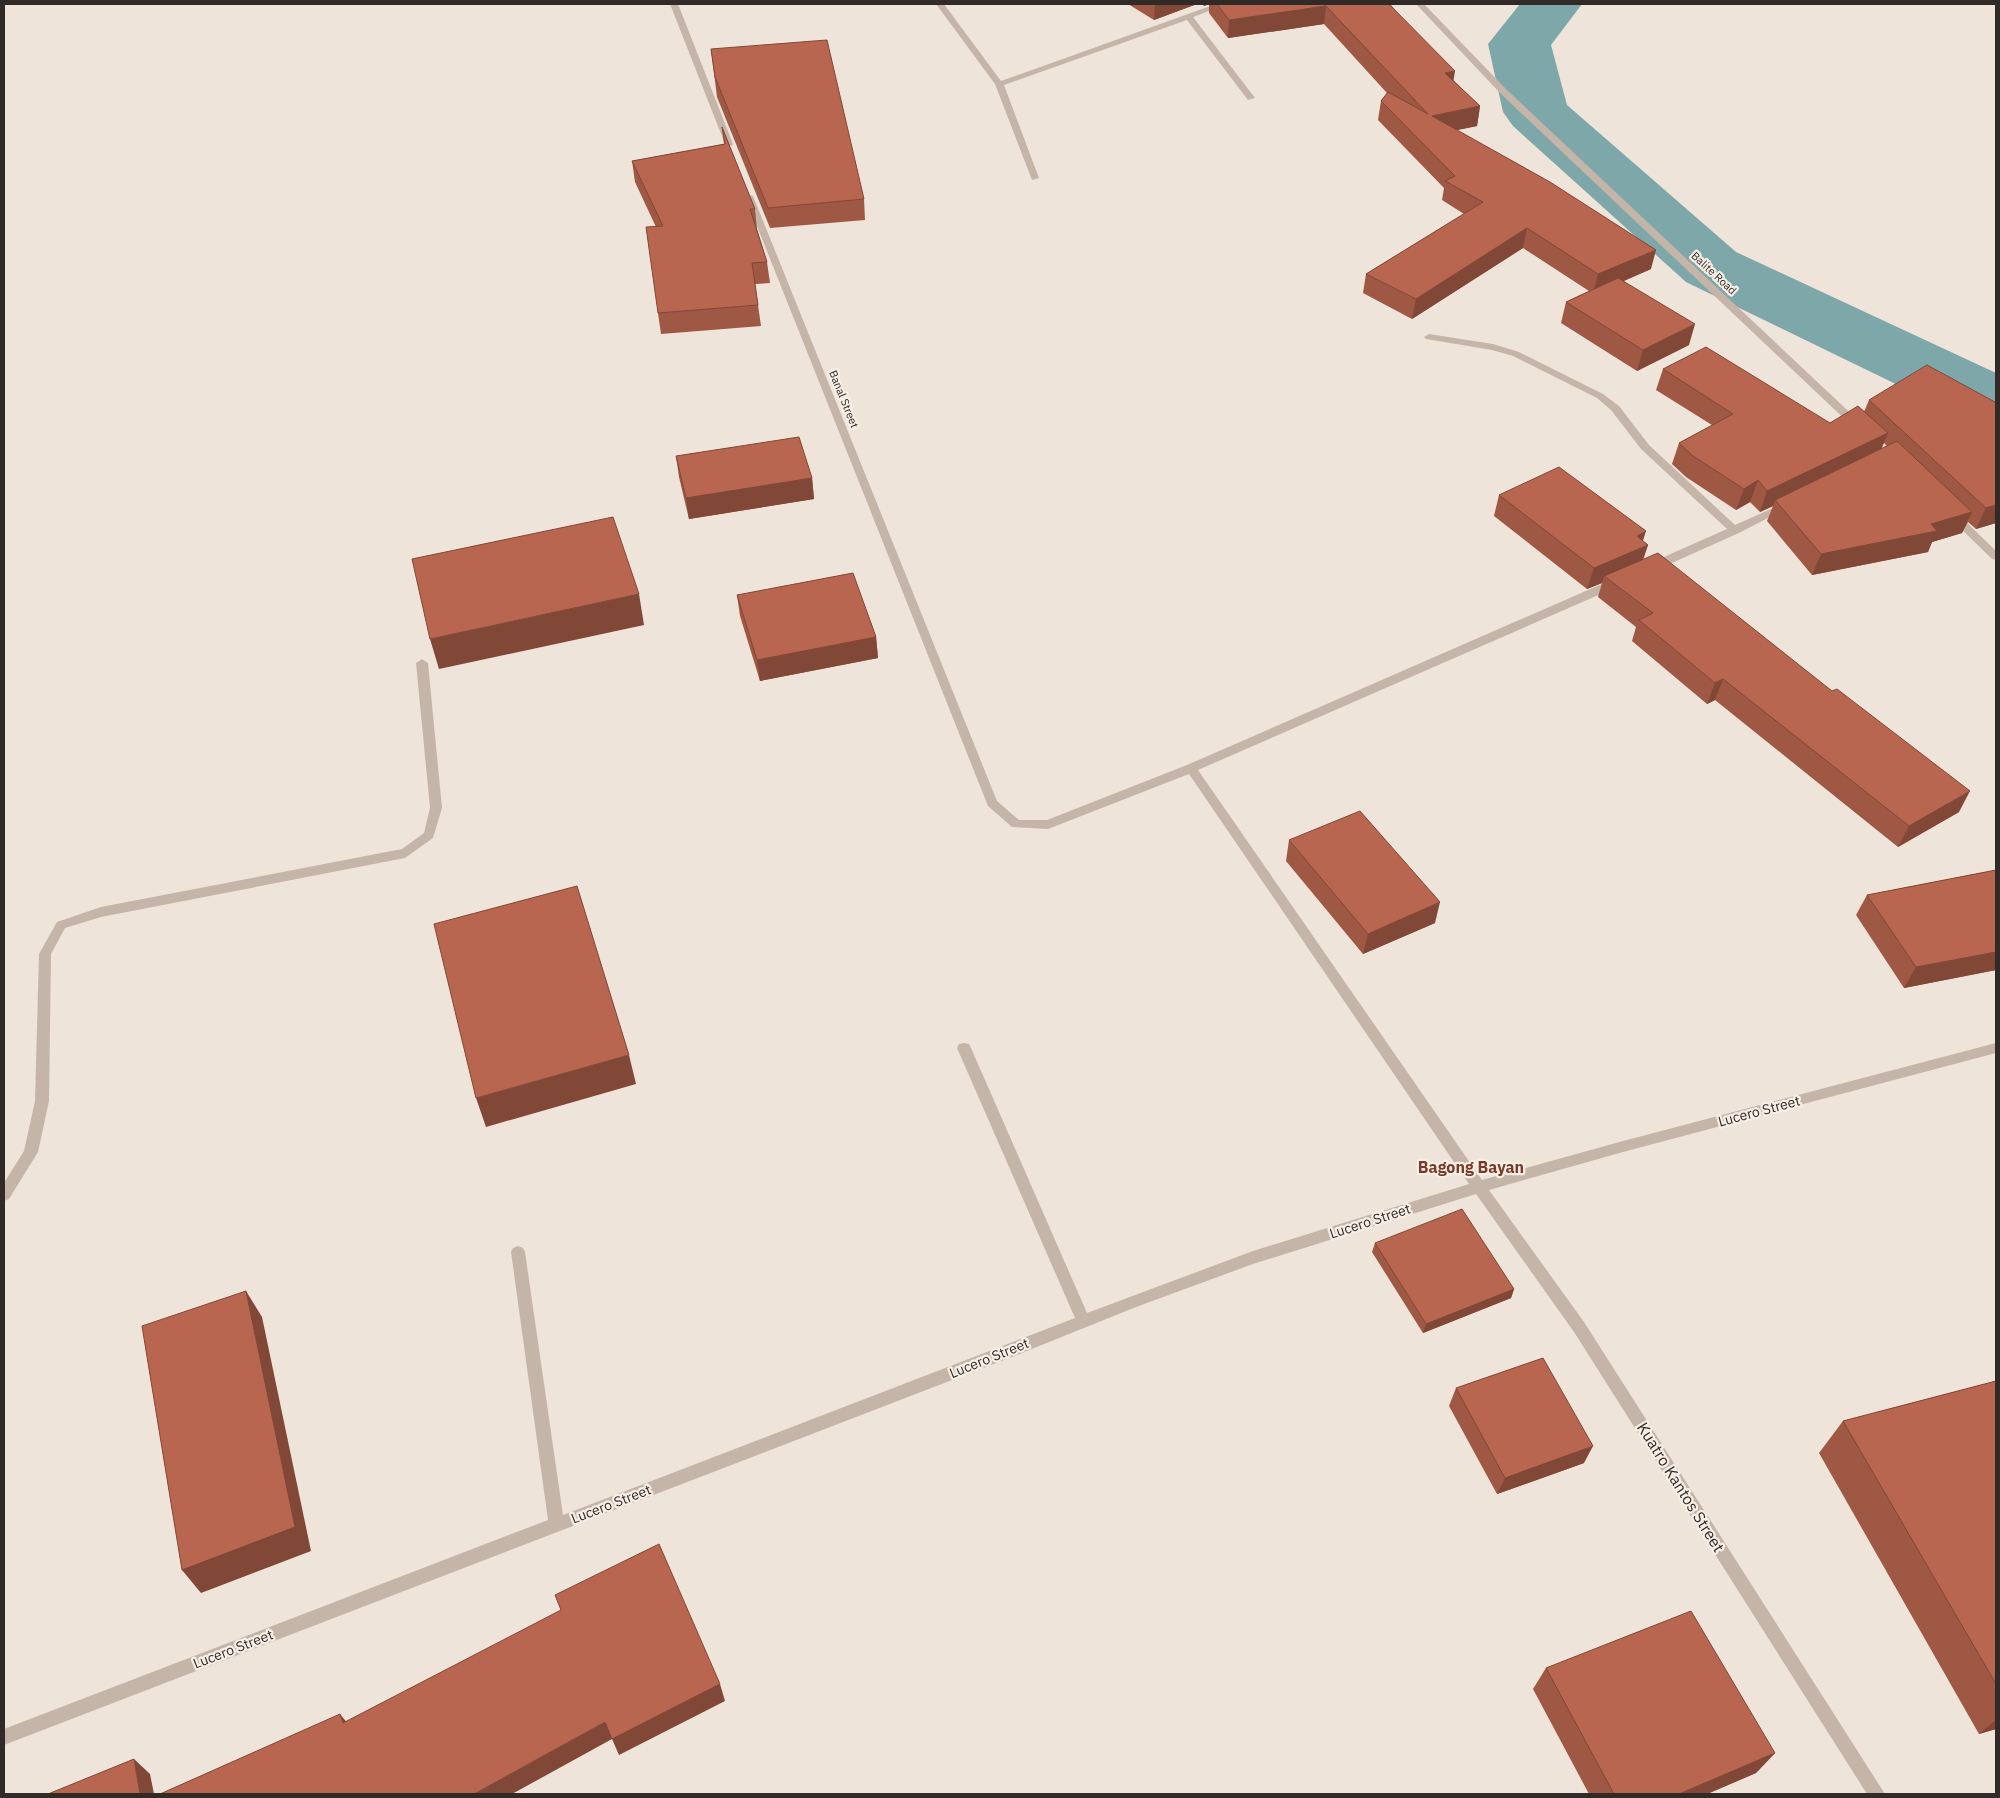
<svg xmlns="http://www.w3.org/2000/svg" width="2000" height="1798" font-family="'IBM Plex Sans',sans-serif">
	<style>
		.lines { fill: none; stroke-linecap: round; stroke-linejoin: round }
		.river { fill: #7da7a8; fill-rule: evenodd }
		.minor { fill: #c5b5a8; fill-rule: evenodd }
		.wall { fill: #9e5844; fill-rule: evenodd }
		.shaded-wall { fill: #814737 }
		.building { fill: #b8664f; stroke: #814737 }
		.labels { text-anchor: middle; stroke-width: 4.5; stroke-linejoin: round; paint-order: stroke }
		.far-street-label { font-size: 11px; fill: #322a27; stroke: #f7efe6 }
		.street-label { font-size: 14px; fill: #322a27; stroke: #f7efe6 }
		.quarter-label { font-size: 16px; font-weight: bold; fill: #783b29; stroke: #f7efe6 }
		.near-street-label { font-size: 16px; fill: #322a27; stroke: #f7efe6 }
	</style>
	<rect width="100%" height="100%" fill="#eee4da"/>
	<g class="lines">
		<polygon class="river" points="1520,4 1582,4 1551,45 1567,105 1736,252 1996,373 1996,419 1943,407 1686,282 1513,126 1503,112 1488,44"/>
		<g class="minor">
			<polygon points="670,4 678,4 733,144 732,146 725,144"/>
			<polygon points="936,4 944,4 1001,81 1216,4 1227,4 1193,17 1255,98 1248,100 1187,20 1004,85 1039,178 1032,180 995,84"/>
			<polygon points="1416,4 1424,4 1507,90 1861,423 1861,427 1853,427 1501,94"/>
			<polygon points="746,194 753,196 997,801 1019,820 1047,820 1187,765 1611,580 1619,580 1620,583 1619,586 1198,770 1482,1180 1623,1141 1996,1043 1996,1053 1623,1152 1489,1190 1584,1322 1885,1794 1867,1794 1574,1332 1476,1194 1253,1264 1136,1307 1017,1355 4,1745 4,1729 548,1520 511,1252 513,1248 518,1246 523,1248 525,1252 563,1515 1075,1318 957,1048 959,1044 964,1043 969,1044 971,1048 1087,1313 1253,1251 1469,1184 1189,774 1048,829 1012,827 988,806 745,196"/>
			<polygon points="1429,334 1493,344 1519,352 1603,394 1619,406 1649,445 1735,525 1780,505 1788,505 1789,507 1739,533 1656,570 1648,570 1647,567 1648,564 1727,529 1641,449 1611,410 1597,398 1513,356 1492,350 1426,339 1424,337"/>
			<polygon points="1954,513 1958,514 1996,551 1996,560 1992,559 1950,518 1949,516"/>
			<polygon points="422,659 428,663 442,808 433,838 405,858 101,917 65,928 51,954 49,1101 38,1152 9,1199 4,1201 4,1183 24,1151 35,1101 39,954 57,922 101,907 402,849 424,833 430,808 416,663"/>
		</g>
	</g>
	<g class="wall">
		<polygon points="1128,4 1197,4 1154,20"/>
		<polygon points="1202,4 1399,4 1391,5 1454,81 1480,106 1477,126 1456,130 1651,269 1624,281 1689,345 1637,371 1561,323 1566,302 1589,291 1523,248 1412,319 1363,293 1366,274 1464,214 1442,200 1444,188 1378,120 1381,101 1387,93 1324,24 1228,38 1209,13 1209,4 1204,6"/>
		<polygon points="711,49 864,199 865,220 770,228 717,97"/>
		<polygon points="722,127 755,209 757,229 767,262 770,283 755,284 761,326 661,334 658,313 656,227 635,182 632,161 724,144"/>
		<path d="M 1663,369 L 1830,423 L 1864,412 L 1869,400 L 1996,402 L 1996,523 L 1976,529 L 1968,522 L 1962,533 L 1932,542 L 1928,552 L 1812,575 L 1767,521 L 1773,506 L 1760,512 L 1750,502 L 1736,510 L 1686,477 L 1672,464 L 1679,443 L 1712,425 L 1656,390 ZM 1884,443 L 1887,446 L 1881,449 Z"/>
		<polygon points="676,456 812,478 814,499 689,519 679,477"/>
		<polygon points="1499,495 1643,541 1648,545 1643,559 1959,812 1898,847 1715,700 1707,704 1632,641 1636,627 1598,597 1602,583 1587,589 1494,516"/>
		<polygon points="737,595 876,637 878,658 760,681 740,616"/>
		<polygon points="1289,840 1435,923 1363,954 1286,861"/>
		<polygon points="1996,870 1996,970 1904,988 1856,915 1867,895"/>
		<polygon points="1375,1243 1514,1289 1511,1298 1423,1333 1372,1252"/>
		<polygon points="1996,1381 1996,1729 1979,1734 1819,1453 1843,1421"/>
		<polygon points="1456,1388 1584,1463 1497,1494 1449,1406"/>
		<polygon points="1546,1668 1775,1753 1756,1773 1707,1794 1589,1794 1533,1689"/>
	</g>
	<g class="shaded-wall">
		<polygon points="1155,4 1197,4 1154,20"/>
		<polygon points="1204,4 1210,4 1204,6"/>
		<polygon points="1326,6 1324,24 1228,38 1229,20"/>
		<polygon points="1455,71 1452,90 1445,73"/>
		<polygon points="1480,106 1477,126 1429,136 1432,116"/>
		<polygon points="1527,228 1523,248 1412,319 1416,299"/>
		<polygon points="1656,250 1651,269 1593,294 1598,274"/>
		<polygon points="1695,324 1689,345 1637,371 1643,350"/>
		<polygon points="1888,433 1879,454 1775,500 1773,506 1760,512 1767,491"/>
		<polygon points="812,478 814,499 689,519 686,498"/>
		<polygon points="1758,480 1750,502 1736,510 1744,489"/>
		<polygon points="1996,505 1996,523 1976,529 1986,508"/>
		<polygon points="1972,512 1962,533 1932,542 1928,552 1812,575 1821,554"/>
		<polygon points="1646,531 1641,547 1648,545 1641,566 1604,576 1602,583 1587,589 1594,568 1637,536"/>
		<polygon points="639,594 644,625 439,669 430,639"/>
		<polygon points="876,637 878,658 760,681 757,660"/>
		<polygon points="1723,679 1715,700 1707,704 1715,683"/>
		<polygon points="1970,791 1959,812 1898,847 1909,826"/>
		<polygon points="1440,902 1435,923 1363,954 1368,934"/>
		<polygon points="1996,952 1996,970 1904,988 1916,967"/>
		<polygon points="629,1055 636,1084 486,1127 476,1098"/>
		<polygon points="1514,1289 1511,1298 1423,1333 1426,1324"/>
		<polygon points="246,1291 262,1317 311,1551 201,1593 182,1570"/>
		<polygon points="1593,1446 1584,1463 1497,1494 1505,1478"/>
		<polygon points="720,1684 725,1701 619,1755 612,1739 512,1794 474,1794 605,1722"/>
		<polygon points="340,1714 353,1730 343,1723"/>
		<polygon points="1996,1720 1996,1729 1979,1734"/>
		<polygon points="1775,1753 1756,1773 1707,1794 1679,1794"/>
		<polygon points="134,1759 150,1774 154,1794 140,1794"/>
	</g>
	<g class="building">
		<polygon points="1217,4 1389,4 1455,71 1445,73 1480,106 1432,116 1550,182 1656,250 1598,274 1527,228 1416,299 1366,274 1483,202 1445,181 1455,176 1381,101 1388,92 1428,114 1326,6 1229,20"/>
		<polygon points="827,40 864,199 768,208 715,77 711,49"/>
		<polygon points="722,127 755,209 750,209 767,262 752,263 758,305 658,313 646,227 663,226 632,161 725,144"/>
		<polygon points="1618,278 1695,324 1643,350 1566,302"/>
		<polygon points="1706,347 1830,423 1858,406 1888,433 1767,491 1758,480 1744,489 1693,456 1679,443 1733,414 1663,369"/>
		<polygon points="1927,365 1995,402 1996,402 1996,505 1986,508 1869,400"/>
		<polygon points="799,437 812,478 686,498 676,456"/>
		<polygon points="1897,441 1972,512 1931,524 1937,531 1821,554 1775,500"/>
		<polygon points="1559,467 1646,531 1637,536 1648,545 1594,568 1499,495"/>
		<polygon points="613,517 639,594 430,639 412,559"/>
		<polygon points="1658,553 1832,691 1837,689 1970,791 1909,826 1723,679 1715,683 1639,620 1653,613 1604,576"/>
		<polygon points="853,573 876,637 757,660 737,595"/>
		<polygon points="1360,811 1440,902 1368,934 1289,840"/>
		<polygon points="1996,870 1996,952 1916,967 1867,895"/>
		<polygon points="577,886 629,1055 476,1098 434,924"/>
		<polygon points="1462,1209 1514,1289 1426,1324 1375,1243"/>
		<polygon points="246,1291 295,1527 182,1570 142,1326"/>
		<polygon points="1543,1358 1593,1446 1505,1478 1456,1388"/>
		<polygon points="1996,1381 1996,1684 1843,1421"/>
		<polygon points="659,1544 720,1684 612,1739 605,1722 474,1794 160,1794 340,1714 343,1723 561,1610 555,1595"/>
		<polygon points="1691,1611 1775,1753 1679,1794 1614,1794 1546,1668"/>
		<polygon points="134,1759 140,1794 48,1794"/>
	</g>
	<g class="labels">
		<g class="far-street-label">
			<text transform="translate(1714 273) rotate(43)" y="4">Balite Road</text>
			<text transform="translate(844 399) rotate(68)" y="4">Banal Street</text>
		</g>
		<g class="street-label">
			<text transform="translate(1759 1111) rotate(-15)" y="5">Lucero Street</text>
			<text transform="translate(1370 1221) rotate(-18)" y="5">Lucero Street</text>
			<text transform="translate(989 1358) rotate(-22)" y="5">Lucero Street</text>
			<text transform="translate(611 1504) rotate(-21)" y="5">Lucero Street</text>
			<text transform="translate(233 1649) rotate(-21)" y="5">Lucero Street</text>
		</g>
		<g class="quarter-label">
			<text x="1471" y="1173">Bagong Bayan</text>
		</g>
		<g class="near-street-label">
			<text transform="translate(1681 1487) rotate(58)" y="6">Kuatro Kantos Street</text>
		</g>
	</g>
	<rect width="2000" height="1798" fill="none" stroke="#322a27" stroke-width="10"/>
</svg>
